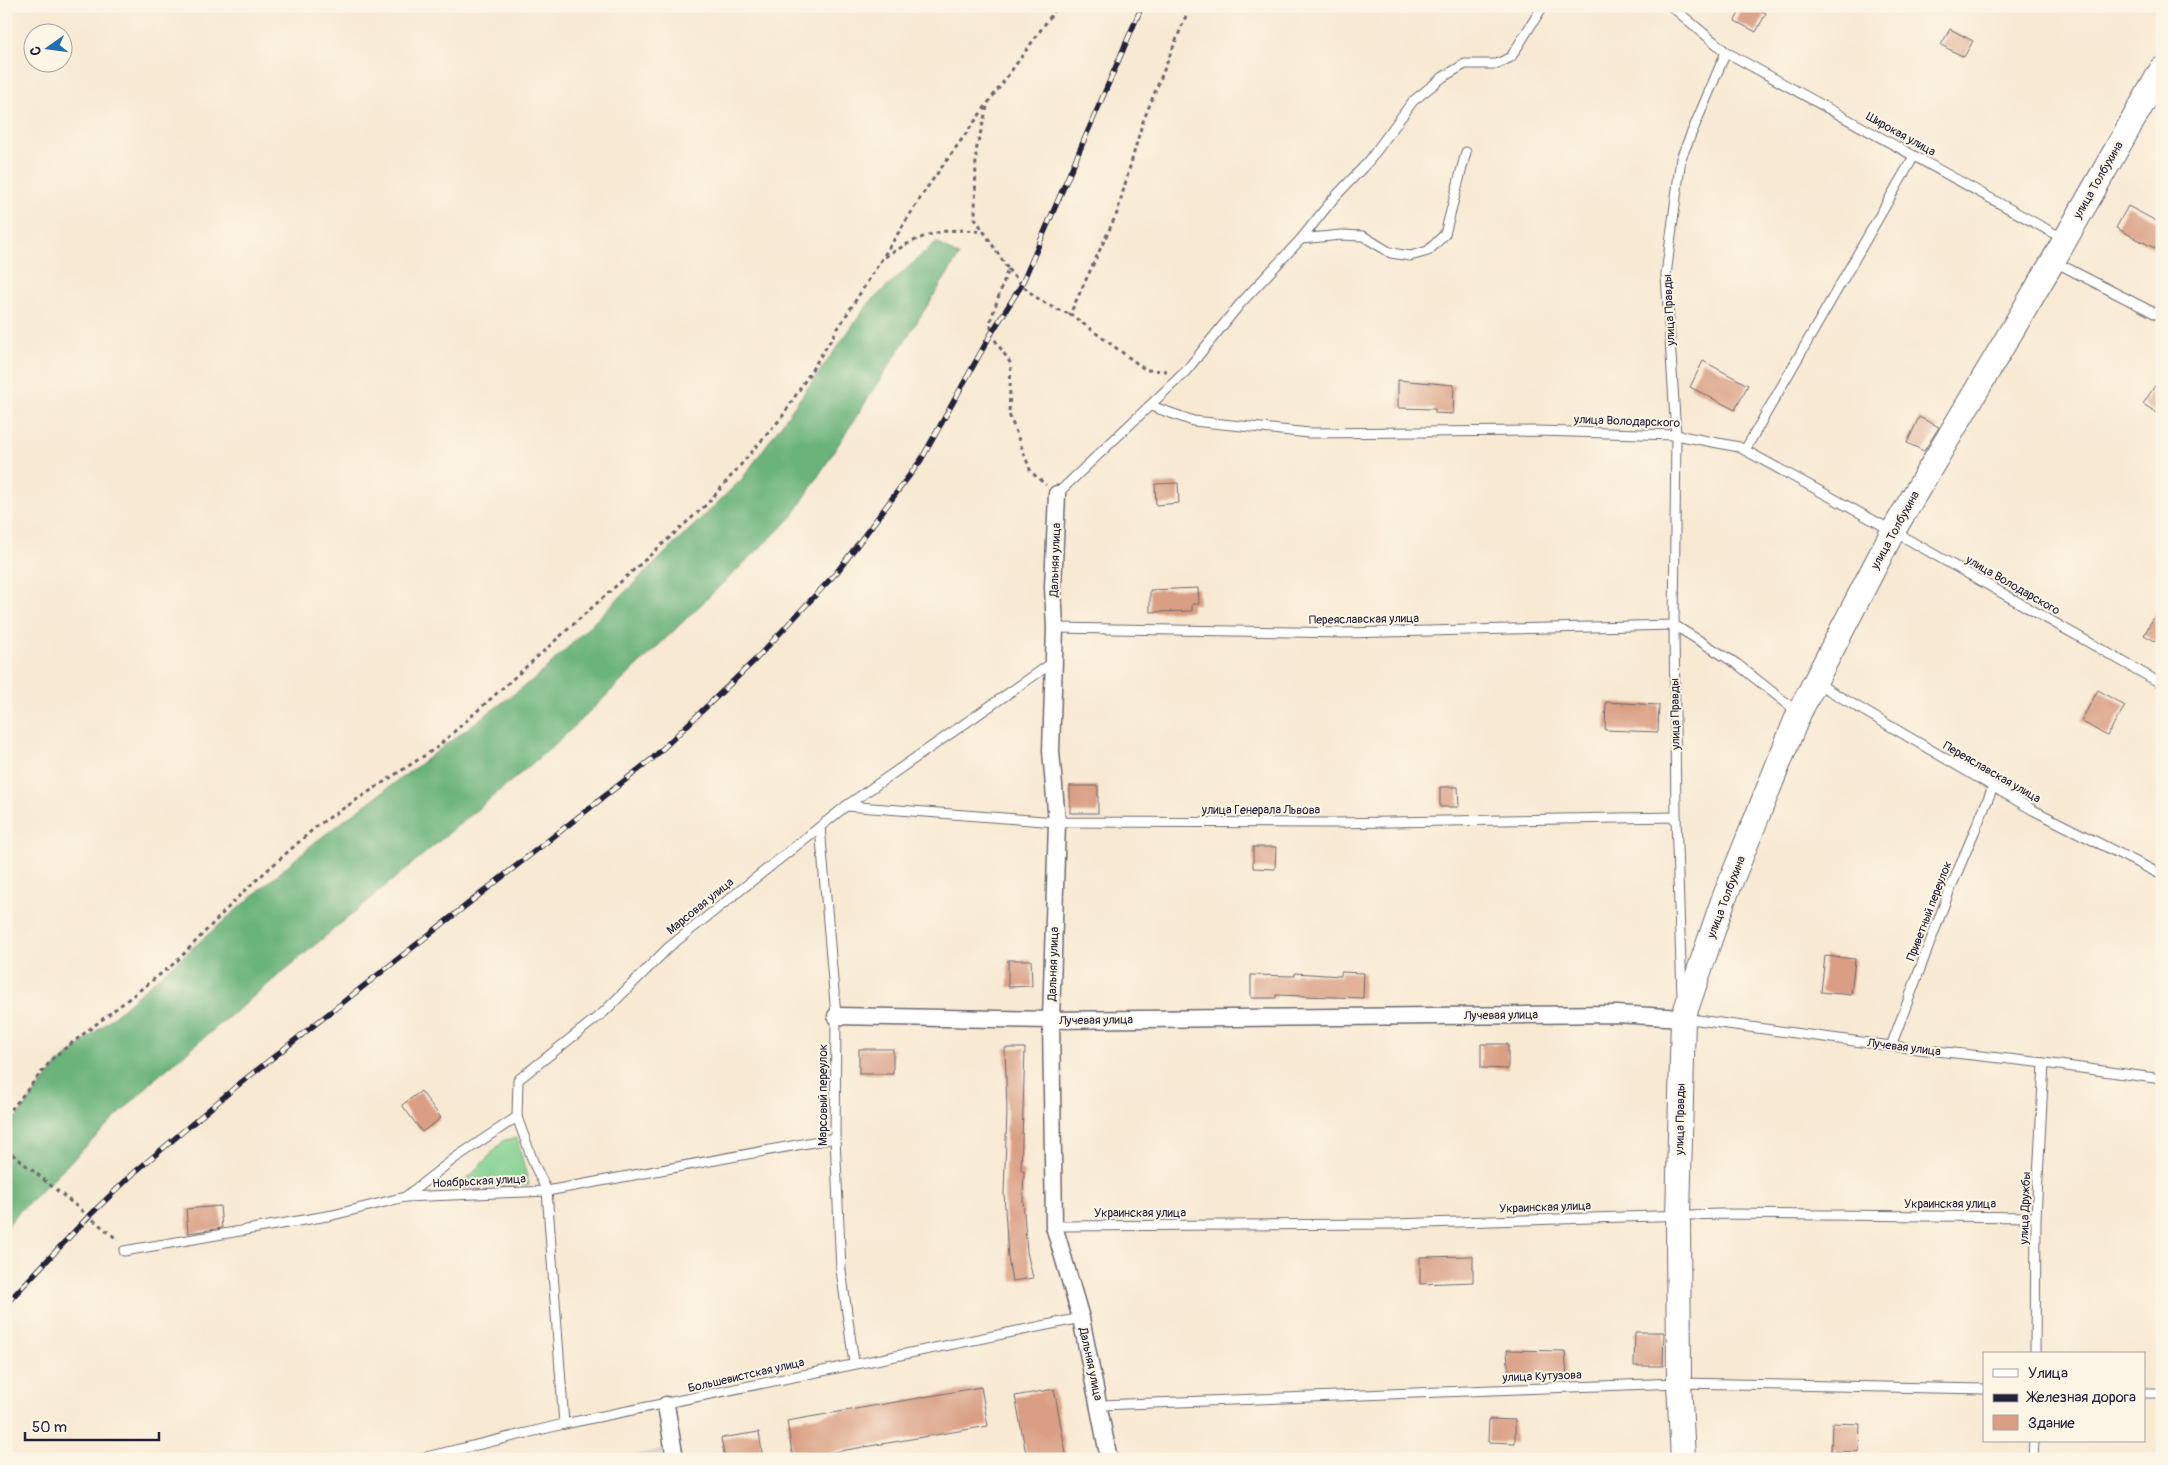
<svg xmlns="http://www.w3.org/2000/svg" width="2168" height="1465" font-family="Pangolin,sans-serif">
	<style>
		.industrial { fill: #d1bfbe }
		.green { fill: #83d190; stroke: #527a66 }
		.forest { fill: #6ab37a; stroke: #466a5a }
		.building { fill: #d99e83 }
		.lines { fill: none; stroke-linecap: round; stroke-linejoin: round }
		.service-casing { stroke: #6d6870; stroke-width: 11 }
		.minor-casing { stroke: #6d6870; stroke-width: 19 }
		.secondary-casing { stroke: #6d6870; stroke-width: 26 }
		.path { stroke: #6d6870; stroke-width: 3; stroke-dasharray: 4 4; stroke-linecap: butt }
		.service { stroke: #fff; stroke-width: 9 }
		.minor { stroke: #fff; stroke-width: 16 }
		.secondary { stroke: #fff; stroke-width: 24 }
		.rail-casing { stroke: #22223b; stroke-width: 5.5 }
		.rail { stroke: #fcf5e5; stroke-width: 4; stroke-dasharray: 11; stroke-linecap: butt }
		.labels { text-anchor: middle; stroke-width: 4; stroke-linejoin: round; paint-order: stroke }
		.street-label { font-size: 12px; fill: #22223b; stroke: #fcf5e5 }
	</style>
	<rect width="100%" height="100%" fill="#fcf5e5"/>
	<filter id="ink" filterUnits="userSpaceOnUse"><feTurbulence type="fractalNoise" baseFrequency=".02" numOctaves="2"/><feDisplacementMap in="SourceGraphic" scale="10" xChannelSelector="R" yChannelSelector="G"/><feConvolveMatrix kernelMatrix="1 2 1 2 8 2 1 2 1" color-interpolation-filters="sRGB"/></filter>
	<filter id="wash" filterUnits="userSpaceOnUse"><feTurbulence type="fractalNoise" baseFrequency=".0096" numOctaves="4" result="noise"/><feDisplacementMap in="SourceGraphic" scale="20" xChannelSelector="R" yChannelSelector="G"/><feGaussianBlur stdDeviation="1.12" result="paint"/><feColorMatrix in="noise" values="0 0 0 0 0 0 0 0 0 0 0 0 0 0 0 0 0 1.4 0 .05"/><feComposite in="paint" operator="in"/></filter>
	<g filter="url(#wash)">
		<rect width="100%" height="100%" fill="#f8e9d3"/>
		<polygon class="industrial" points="664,1449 666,1459 608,1459"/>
		<polygon class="green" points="517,1138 529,1185 459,1188 504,1140"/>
		<polygon class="forest" points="936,242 959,256 792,517 559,741 157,1077 16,1215 6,1228 6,1131 57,1065 314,843 538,676 742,479 869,303"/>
		<g id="blocks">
			<g class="building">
				<polygon points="1742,6 1753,6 1766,13 1756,32 1735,21"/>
				<polygon points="1950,29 1973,41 1964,57 1941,45"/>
				<polygon points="2128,206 2162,224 2162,252 2116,228"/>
				<polygon points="1703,361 1748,385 1735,410 1690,387"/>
				<polygon points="2162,375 2162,416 2143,404"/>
				<polygon points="1398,380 1454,385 1453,414 1435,413 1435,409 1398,408"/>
				<polygon points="1919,417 1939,427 1924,451 1907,443"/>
				<polygon points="1178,483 1179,503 1156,505 1155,484"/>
				<polygon points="1198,588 1199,604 1192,604 1192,611 1150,612 1150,590"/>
				<polygon points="2162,602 2162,645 2144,635"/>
				<polygon points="2098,690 2125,706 2107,736 2081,721"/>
				<polygon points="1606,702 1659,705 1658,732 1605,730"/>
				<rect x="1070" y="786" width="28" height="27"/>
				<polygon points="1440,787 1458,787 1459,807 1440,807"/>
				<polygon points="1253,847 1276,847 1275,869 1253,868"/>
				<polygon points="1825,956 1855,959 1851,995 1821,992"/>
				<polygon points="1008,960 1031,960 1032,986 1008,987"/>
				<polygon points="1341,972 1364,973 1363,998 1276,995 1276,998 1251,998 1251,975 1295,976 1295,973 1341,976"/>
				<polygon points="1481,1044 1508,1044 1508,1069 1481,1068"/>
				<polygon points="1005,1048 1025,1048 1021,1171 1024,1171 1023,1200 1027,1252 1033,1278 1012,1281 1008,1257 1004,1193 1007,1112"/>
				<rect x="859" y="1049" width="34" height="25"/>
				<polygon points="421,1091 441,1118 422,1132 402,1105"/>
				<polygon points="220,1206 222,1228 188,1233 186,1209"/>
				<polygon points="1473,1256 1473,1282 1420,1284 1420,1257"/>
				<polygon points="1635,1332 1664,1332 1663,1366 1634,1366"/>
				<polygon points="1507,1350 1565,1351 1567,1377 1509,1379"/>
				<polygon points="981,1387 988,1426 793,1459 787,1421"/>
				<polygon points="1054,1389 1067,1459 1027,1459 1015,1396"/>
				<polygon points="1489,1419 1515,1420 1515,1443 1488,1442"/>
				<polygon points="1832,1423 1860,1424 1859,1452 1831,1451"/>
				<polygon points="759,1432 763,1459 725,1459 721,1438"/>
			</g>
		</g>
	</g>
	<g filter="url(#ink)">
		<use href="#blocks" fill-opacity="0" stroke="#6d6870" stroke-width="1"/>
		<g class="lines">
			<g class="service-casing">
				<g id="service">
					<polyline points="1671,6 1726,52 1681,158 1666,275 1676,435 1674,625 1676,817 1682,995"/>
					<polyline points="1726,52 2064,239"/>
					<polyline points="1301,239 1341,235 1363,236 1391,253 1410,256 1428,251 1445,234 1466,152"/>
					<polyline points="2053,261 2162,317"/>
					<polyline points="1151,406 1193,421 1309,433 1538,431 1676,435 1739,447 1893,531 2162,684"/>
					<polyline points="1745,450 1914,156"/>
					<polyline points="1057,494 1186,371 1240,304 1301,239 1333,199 1369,161 1413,101 1443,77 1465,64 1497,64 1511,57 1543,6"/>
					<polyline points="1055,628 1344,633 1674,625 1737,664 1799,713"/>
					<polyline points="1815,682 2033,810 2162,875"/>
					<polyline points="846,806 1057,822 1334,823 1676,817"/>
					<polyline points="820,827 836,1016 835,1138 841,1270 854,1363"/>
					<polyline points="1683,1018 1891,1046 2044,1063 2162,1079"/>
					<polyline points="1891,1046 1949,892 1993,787"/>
					<polyline points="517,1117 534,1164 547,1191 564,1424"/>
					<polyline points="405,1197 455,1158 517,1117 518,1080 604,1012 669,947 846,806 1052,663"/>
					<polyline points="1054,1226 1393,1224 1721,1214 2036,1217"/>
					<polyline points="124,1251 333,1215 405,1197 547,1191 835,1138"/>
					<polyline points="2035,1354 2036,1217 2044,1063"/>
					<polyline points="2144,1393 2162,1393"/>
					<polyline points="1100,1405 1679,1383 1984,1389"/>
					<polyline points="418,1459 564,1424 1081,1318"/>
					<polyline points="2033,1459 2034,1441"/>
				</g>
			</g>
			<g class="minor-casing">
				<g id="minor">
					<polyline points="1057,494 1053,587 1055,628 1051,751 1057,822 1051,1020 1054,1226 1081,1318 1109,1459"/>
					<polyline points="836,1016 1051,1020 1616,1014 1683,1018"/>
					<polyline points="666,1405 675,1459"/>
				</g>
			</g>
			<g class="secondary-casing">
				<polyline id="secondary" points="1683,1459 1679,1383 1678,1216 1683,1018 1723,901 1799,713 1815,682 1893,531 2053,261 2162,69"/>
			</g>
			<g class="path">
				<polyline points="987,107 976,151 975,218 1008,269 991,319 991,334 1011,364 1009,414 1031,472 1046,485"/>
				<path d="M 885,257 C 920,235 943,226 984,232"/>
				<path d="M 1008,269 C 1024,290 1044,306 1070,314"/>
				<polyline points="1167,371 1146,370 1070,314 1117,213 1142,124 1190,6"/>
				<polyline points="6,1116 54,1057 176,962 244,891 318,825 436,748 707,504 782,417 926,189 1058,6"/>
				<polyline points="6,1149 118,1240"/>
			</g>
			<use href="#service" class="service"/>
			<use href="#minor" class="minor"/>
			<use href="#secondary" class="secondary"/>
			<g class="rail-casing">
				<polyline id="rail" points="6,1304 90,1215 135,1172 238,1085 652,759 755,660 837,572 921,460 991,334 1021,286 1142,6"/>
			</g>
			<use href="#rail" class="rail"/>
		</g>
	</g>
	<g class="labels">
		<g class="street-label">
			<text transform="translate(1901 134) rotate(29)" y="4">Широкая улица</text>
			<text transform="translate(2098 180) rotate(-60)" y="4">улица Толбухина</text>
			<text transform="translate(1669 310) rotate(-93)" y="4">улица Правды</text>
			<text transform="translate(1627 421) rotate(2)" y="4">улица Володарского</text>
			<text transform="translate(1895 530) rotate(-61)" y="4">улица Толбухина</text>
			<text transform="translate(1055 560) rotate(-88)" y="4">Дальняя улица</text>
			<text transform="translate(2013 585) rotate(30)" y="4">улица Володарского</text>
			<text transform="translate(1364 619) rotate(-1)" y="4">Переяславская улица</text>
			<text transform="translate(1675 714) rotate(-91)" y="4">улица Правды</text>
			<text transform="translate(1992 772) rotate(30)" y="4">Переяславская улица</text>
			<text x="1261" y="814">улица Генерала Львова</text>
			<text transform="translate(1726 897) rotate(-69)" y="4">улица Толбухина</text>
			<text transform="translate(700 906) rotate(-39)" y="4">Марсовая улица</text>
			<text transform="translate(1929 911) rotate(-69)" y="4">Приветный переулок</text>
			<text transform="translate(1053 964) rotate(-88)" y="4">Дальняя улица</text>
			<text transform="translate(1501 1015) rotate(-1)" y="4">Лучевая улица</text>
			<text transform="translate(1096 1020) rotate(-1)" y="4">Лучевая улица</text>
			<text transform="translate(1904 1047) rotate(7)" y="4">Лучевая улица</text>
			<text transform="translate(823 1095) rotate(-90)" y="4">Марсовый переулок</text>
			<text transform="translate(1680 1119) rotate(-89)" y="4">улица Правды</text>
			<text transform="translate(479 1181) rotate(-3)" y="4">Ноябрьская улица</text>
			<text x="1950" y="1208">Украинская улица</text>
			<text transform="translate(1545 1207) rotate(-2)" y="4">Украинская улица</text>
			<text transform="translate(2025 1208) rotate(-88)" y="4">улица Дружбы</text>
			<text x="1140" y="1217">Украинская улица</text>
			<text transform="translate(1091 1364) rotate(78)" y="4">Дальняя улица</text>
			<text transform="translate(746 1375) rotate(-13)" y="4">Большевистская улица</text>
			<text transform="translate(1542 1376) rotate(-2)" y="4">улица Кутузова</text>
		</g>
	</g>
	<rect width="2168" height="1465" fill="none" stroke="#fcf5e5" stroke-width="25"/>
	<rect x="1983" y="1352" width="162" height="90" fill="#fcf5e5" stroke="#a5a1a1"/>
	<rect x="1993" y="1369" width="25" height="8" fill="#ffffff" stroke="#a5a1a1"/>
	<text x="2028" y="1378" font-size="15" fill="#22223b">Улица</text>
	<rect x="1993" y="1394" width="25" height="8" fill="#22223b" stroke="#a5a1a1"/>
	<text x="2028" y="1402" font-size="15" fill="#22223b">Железная дорога</text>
	<rect x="1993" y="1415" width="25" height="15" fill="#d99e83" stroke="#a5a1a1"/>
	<text x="2028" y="1428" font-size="15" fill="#22223b">Здание</text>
	<g transform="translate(48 48) rotate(256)"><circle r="24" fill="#fcf5e5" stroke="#a5a1a1"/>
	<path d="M0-4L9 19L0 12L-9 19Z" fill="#1f6fb2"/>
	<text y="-8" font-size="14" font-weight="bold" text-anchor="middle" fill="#22223b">С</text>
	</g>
	<path d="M25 1432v8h134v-8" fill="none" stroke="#22223b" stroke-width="2.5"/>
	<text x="32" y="1432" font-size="15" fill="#22223b" stroke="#fcf5e5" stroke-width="4" paint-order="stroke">50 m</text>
</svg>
